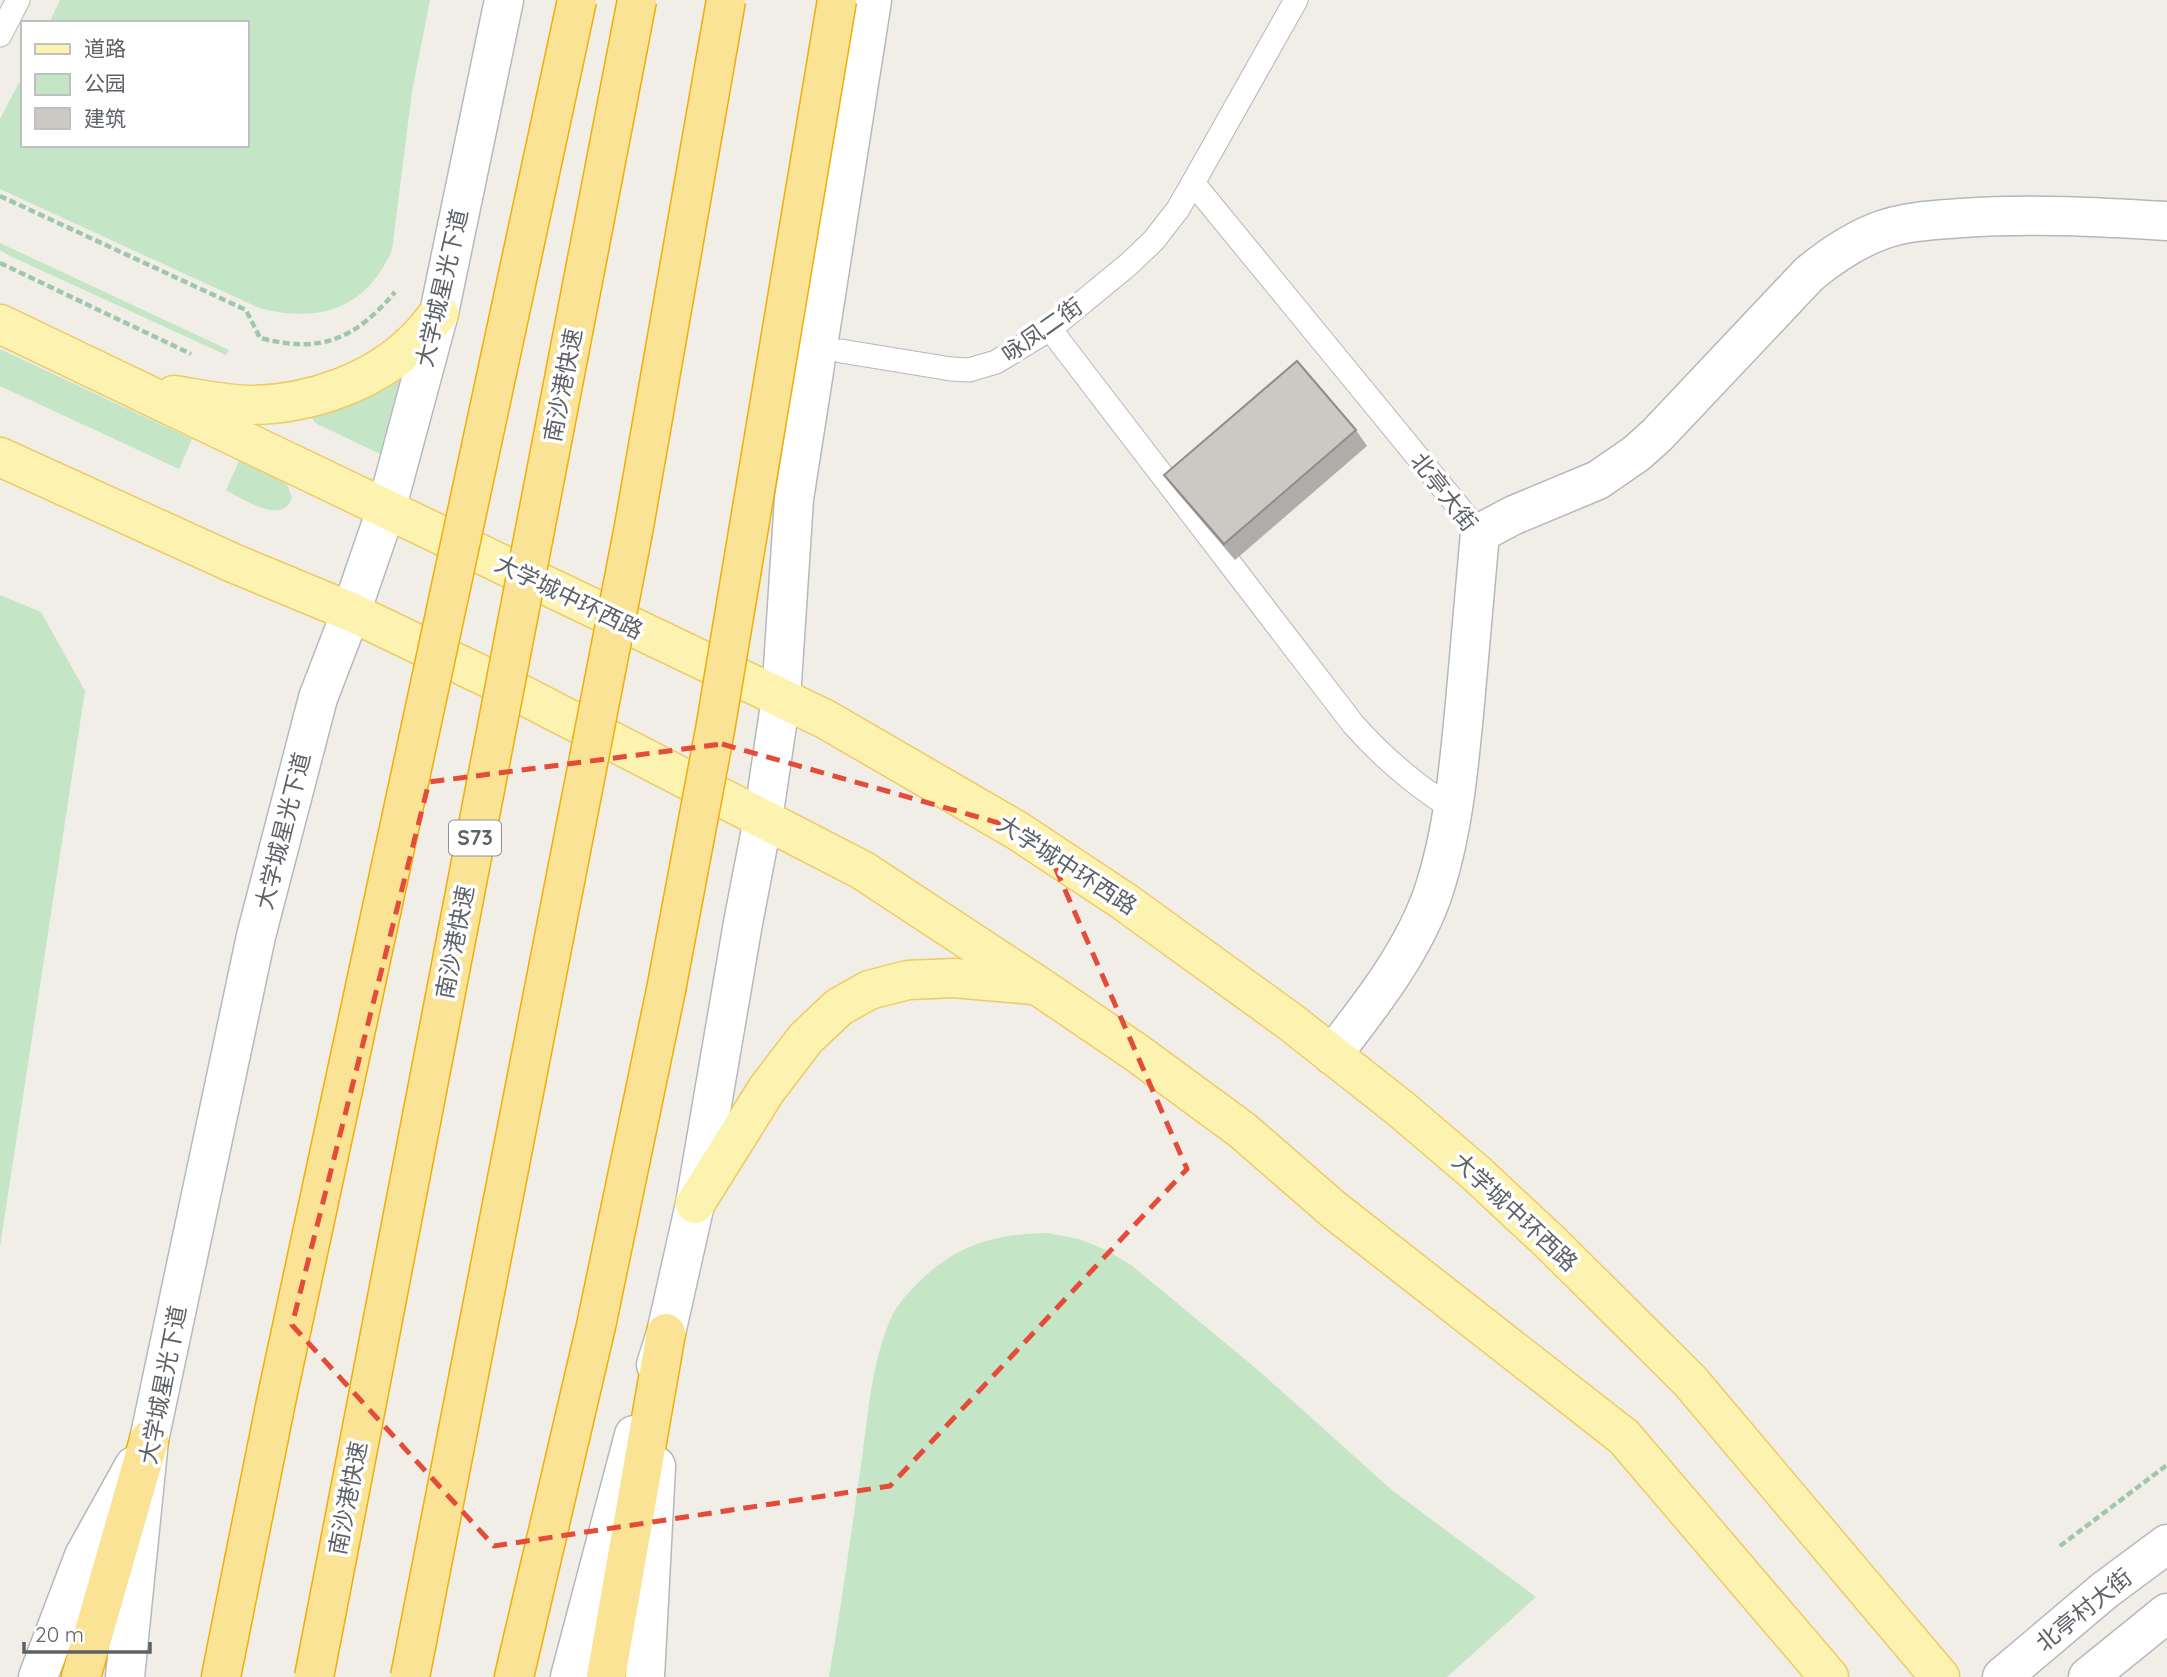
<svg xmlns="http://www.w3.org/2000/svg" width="2167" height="1677" font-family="Quicksand,'Noto Sans SC',sans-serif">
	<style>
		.green { fill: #c5e6c6 }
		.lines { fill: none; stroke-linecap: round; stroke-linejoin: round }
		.service-casing { stroke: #b4b7bb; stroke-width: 25 }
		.minor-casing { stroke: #b4b7bb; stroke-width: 41 }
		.tertiary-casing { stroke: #b4b7bb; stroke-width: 41 }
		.secondary-casing { stroke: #b5b9be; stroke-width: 41 }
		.primary-casing { stroke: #eecb63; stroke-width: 41 }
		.motorway-casing { stroke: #f0ae07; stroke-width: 41 }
		.path { stroke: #9ec7ab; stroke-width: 4.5; stroke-dasharray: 7 3.5; stroke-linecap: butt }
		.service { stroke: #fff; stroke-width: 23 }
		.minor { stroke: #fff; stroke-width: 38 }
		.tertiary { stroke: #fff; stroke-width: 38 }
		.secondary { stroke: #fff; stroke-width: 38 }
		.primary { stroke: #fdf3b0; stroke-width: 38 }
		.motorway { stroke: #fae394; stroke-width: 38 }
		.motorway-bridge-casing { stroke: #f0ae07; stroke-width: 41; stroke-linecap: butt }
		.motorway-bridge { stroke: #fae394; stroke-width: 38 }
		.wall { fill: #afada9 }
		.building { fill: #ccc9c4; stroke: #8f8d89; stroke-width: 2 }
		.marked { fill: none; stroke: #e54b39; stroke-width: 5; stroke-dasharray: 14 9; stroke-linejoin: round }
		.labels { text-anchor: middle; stroke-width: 7; stroke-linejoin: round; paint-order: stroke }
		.shield { fill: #fff; stroke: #8e9195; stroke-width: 2 }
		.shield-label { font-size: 21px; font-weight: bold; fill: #5e6267 }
		.street-label { font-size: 23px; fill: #5e6267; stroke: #fff }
	</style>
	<rect width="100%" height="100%" fill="#f0eee7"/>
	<g class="green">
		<path d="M 60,0 L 430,0 L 412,92 L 392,250 C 366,309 319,324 259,308 L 0,189 L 0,119 L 23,75 L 23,145 L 247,145 L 247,23 L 49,23 Z"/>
		<polygon points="0,243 229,350 226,355 10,256 0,250"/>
		<polygon points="0,349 192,439 179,469 0,386"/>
		<polygon points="416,360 397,462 315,423 311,416"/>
		<path d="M 239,461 L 281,480 L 287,485 L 292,497 C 284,527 243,499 226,490 Z"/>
		<polygon points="0,595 41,612 85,691 0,1247"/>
		<path d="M 1047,1233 L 1079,1239 L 1106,1250 L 1131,1265 L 1258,1370 L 1393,1491 L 1536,1597 L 1447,1677 L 829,1677 C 841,1609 850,1540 860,1472 C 868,1421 870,1364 892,1316 C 897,1306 906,1295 914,1287 C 953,1246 992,1234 1047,1233 Z"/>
	</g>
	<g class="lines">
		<g class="service-casing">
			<g id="service">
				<polyline points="1296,0 1193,183 1480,533"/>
				<polyline points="0,35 18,0"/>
				<path d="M 1050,329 L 1353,724 C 1383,758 1415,785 1453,809"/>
				<polyline points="841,351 951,369 969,370 996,362 1050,329 1129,264 1154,240 1178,209 1193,183"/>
			</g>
		</g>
		<g class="minor-casing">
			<path id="minor" d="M 1332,1055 C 1371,1005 1416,948 1435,887 C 1454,827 1459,765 1465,703 C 1470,646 1475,590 1480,533 L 1514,515 L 1598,480 L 1637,453 L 1657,435 L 1809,274 C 1832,255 1854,240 1882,230 C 1907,221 1936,220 1962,218 C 2030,213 2099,217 2167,221"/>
		</g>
		<g class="tertiary-casing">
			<g id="tertiary">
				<polyline points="38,1677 84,1556 134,1466"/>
				<polyline points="645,1677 656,1466"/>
			</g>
		</g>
		<g class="secondary-casing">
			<g id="secondary">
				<polyline points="656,1365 666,1333 695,1204 743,923 763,819 781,698 794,499 872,0"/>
				<polyline points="125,1677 149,1440 256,936 318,698 351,612 386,510 439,313 504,0"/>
				<polyline points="570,1677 634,1435"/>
				<polyline points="2002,1677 2105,1590 2167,1544"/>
				<polyline points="2088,1677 2167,1613"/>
			</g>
		</g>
		<g class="primary-casing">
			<g id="primary">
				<polyline points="0,324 825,719 1018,831 1125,902 1292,1023 1401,1109 1476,1173 1551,1243 1690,1381 1940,1677"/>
				<path d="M 174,395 C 200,399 227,405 253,405 C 310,404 374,382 415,341 C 424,333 431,322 439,313"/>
				<polyline points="0,457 233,563 351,612 511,689 862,870 1037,985 1137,1053 1242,1130 1334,1210 1624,1437 1829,1677"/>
				<polyline points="695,1204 767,1089 806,1038 839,1007 869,990 908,980 954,978 1034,985"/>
			</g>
		</g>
		<g class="motorway-casing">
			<g id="motorway">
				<polyline points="81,1677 149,1440"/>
				<polyline points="221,1677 244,1561"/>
				<polyline points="514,1677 596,1326 666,990"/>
				<polyline points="606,1677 666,1333"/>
			</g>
		</g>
		<g class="path">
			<path d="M 0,196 L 246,310 L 260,338 C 322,354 355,339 395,292"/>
			<polyline points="0,263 191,354"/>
			<polyline points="2060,1546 2167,1465"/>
		</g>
		<use href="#service" class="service"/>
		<use href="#minor" class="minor"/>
		<use href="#tertiary" class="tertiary"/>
		<use href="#secondary" class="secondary"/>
		<use href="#primary" class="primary"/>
		<use href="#motorway" class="motorway"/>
		<g class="motorway-bridge-casing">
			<g id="motorway-bridge">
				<polyline points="666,990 715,730 837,0"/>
				<polyline points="244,1561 278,1392 577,0"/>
				<polyline points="314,1677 637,0"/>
				<polyline points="410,1677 633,532 726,0"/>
			</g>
		</g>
		<use href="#motorway-bridge" class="motorway-bridge"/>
	</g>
	<polygon class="wall" points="1356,430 1367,446 1235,560 1176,491 1164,475"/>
	<polygon class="building" points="1297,361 1356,430 1224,544 1164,475"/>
	<path class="marked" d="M 722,744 L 1041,835 L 1187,1169 L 890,1486 L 494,1546 L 292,1325 L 429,782 Z"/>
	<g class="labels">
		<rect class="shield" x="449" y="820.5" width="52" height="35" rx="5"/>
		<g class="shield-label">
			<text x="475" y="845">S73</text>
		</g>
		<g class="street-label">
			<text transform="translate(442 288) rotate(-77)" y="8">大学城星光下道</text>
			<text transform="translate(1042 330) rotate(-35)" y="8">咏凤二街</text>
			<text transform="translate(563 385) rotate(-79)" y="8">南沙港快速</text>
			<text transform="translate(1444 492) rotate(52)" y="8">北亭大街</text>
			<text transform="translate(569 597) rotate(26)" y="8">大学城中环西路</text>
			<text transform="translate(283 831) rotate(-76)" y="8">大学城星光下道</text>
			<text transform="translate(1067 865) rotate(33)" y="8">大学城中环西路</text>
			<text transform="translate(455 942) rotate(-79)" y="8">南沙港快速</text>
			<text transform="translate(1515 1212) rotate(43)" y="8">大学城中环西路</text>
			<text transform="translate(163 1385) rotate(-79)" y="8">大学城星光下道</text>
			<text transform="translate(348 1498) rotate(-79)" y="8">南沙港快速</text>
			<text transform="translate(2084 1610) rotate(-39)" y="8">北亭村大街</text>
		</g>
	</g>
	<rect x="21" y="21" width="228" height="126" fill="#ffffff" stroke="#bfc0c2" stroke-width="2"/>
	<rect x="35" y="44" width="35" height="10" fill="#fdf3b0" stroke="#bfc0c2" stroke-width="2"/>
	<text x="84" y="56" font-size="21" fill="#5e6267">道路</text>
	<rect x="35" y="74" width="35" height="21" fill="#c5e6c6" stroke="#bfc0c2" stroke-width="2"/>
	<text x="84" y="91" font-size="21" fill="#5e6267">公园</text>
	<rect x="35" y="108" width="35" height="21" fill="#ccc9c4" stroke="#bfc0c2" stroke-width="2"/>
	<text x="84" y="126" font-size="21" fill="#5e6267">建筑</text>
	<path d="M24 1642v10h126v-10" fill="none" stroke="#5e6267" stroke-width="3.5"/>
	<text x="35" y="1642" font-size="21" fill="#5e6267" stroke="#ffffff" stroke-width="5" paint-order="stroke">20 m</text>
</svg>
